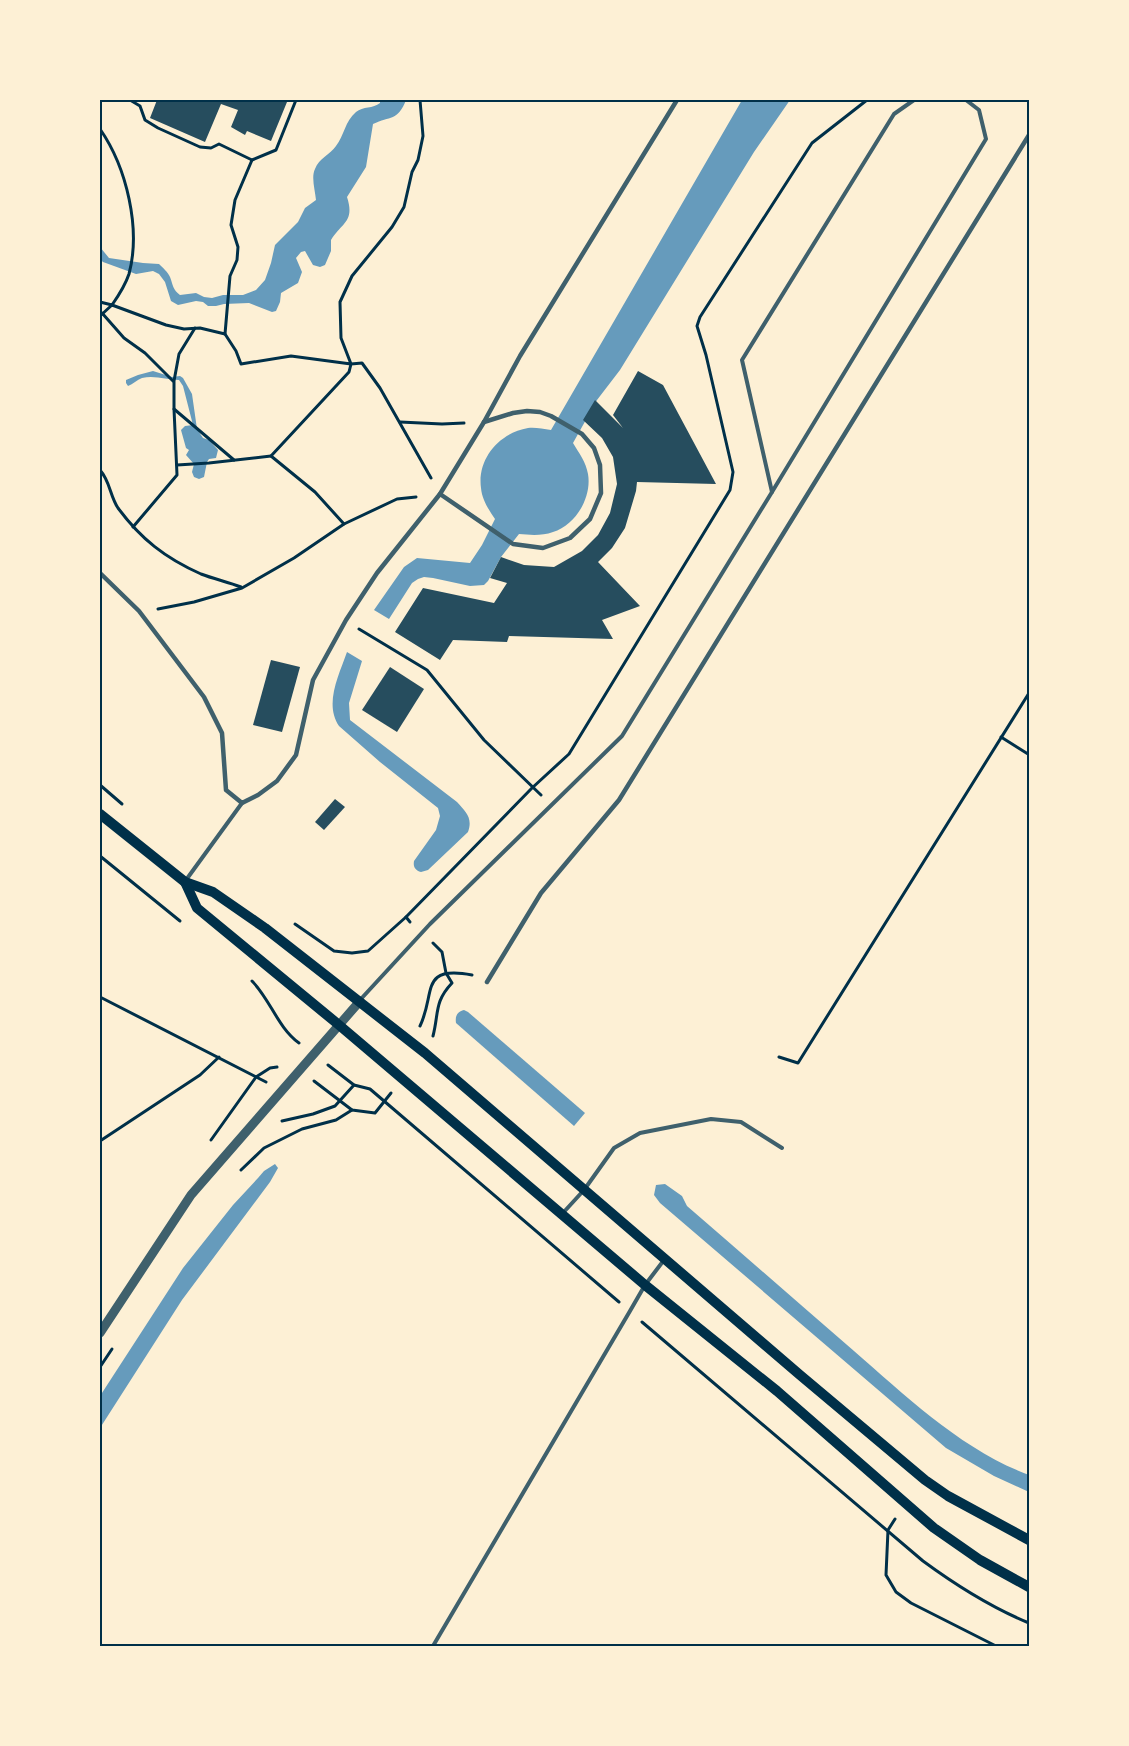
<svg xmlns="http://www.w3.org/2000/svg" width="1129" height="1746" font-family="Commissioner,sans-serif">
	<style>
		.water { fill: #669bbc }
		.building { fill: #264d5e }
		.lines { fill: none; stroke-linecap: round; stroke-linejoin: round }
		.path { stroke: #003049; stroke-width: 3 }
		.service { stroke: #3f606c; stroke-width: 4 }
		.pedestrian { stroke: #3f606c; stroke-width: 4.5 }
		.tertiary { stroke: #3f606c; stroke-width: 9 }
		.secondary { stroke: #003049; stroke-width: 10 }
		.neatline { fill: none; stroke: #003049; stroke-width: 2 }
	</style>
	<rect width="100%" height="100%" fill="#fdf0d5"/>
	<g class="water">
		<path d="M 380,100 L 406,100 C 398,121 390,116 373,124 L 366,167 L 347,197 C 355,222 342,222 331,240 L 331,251 L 325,265 L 320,267 L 313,265 L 305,251 L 301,252 L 296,258 L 302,272 L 298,283 L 281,293 L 280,302 L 276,311 L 272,312 L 249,303 L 224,304 L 216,306 L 208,306 L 203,302 L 196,301 L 178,305 L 171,301 L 165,282 L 159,274 L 153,271 L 136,274 L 103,262 L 100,259 L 100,247 L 109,258 L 143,263 L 159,264 C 163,268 168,272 170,277 C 173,285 173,290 180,295 L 196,293 L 204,297 L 212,298 L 223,295 L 243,295 L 256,290 L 265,280 L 271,263 L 275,245 L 298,222 L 305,208 L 316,200 C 315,190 311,177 315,169 C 319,158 330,155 336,146 C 344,136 345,121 356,112 C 363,106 373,109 380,103 Z"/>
		<path d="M 742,100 L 790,100 L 754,152 L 620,370 L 597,400 L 573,443 C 579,453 586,462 588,474 C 592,497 576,525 553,532 C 542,536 530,535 519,534 L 501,557 L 488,581 L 484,585 L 470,586 L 433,578 L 424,577 L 418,579 L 412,583 L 389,619 L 374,610 L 404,567 L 417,558 L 470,563 L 482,545 L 495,519 C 489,510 482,500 481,488 C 477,459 499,433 528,428 C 535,427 543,429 551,430 Z"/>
		<path d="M 153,371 L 172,377 L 180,376 L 183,378 L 192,394 L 197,429 L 203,438 L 209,440 L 218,450 L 216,458 L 209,459 L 207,462 L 204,477 L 199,479 L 194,477 L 192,472 L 194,464 L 186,455 L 189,450 L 186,448 L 181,430 L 185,426 L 193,425 L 183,386 L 179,380 C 167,380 155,375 142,378 C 137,380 133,384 128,386 L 126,383 L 126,380 L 138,375 Z"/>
		<path d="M 347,652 L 362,661 L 349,703 L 350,720 L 457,802 C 466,812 473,818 468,832 L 428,870 L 421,872 C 415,870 413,867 414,861 L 436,830 L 440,816 L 438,808 L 380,762 L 339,726 C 324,704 339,675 347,652 Z"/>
		<path d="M 464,1010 L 468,1012 L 585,1113 L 574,1126 L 456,1023 C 455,1016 457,1012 464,1010 Z"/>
		<polygon points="275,1164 278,1168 270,1182 182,1300 100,1428 100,1396 183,1268 233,1205 258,1178 264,1171"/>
		<path d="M 665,1184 L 682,1196 L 687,1206 C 743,1254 798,1303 854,1351 C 907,1397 962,1450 1029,1475 L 1029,1492 L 994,1476 L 946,1448 L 660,1203 L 654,1195 L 656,1185 Z"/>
	</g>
	<g class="building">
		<polygon points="157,100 282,100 287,102 271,141 247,131 245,135 231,127 238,110 221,104 205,142 150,118"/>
		<polygon points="638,371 663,385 716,484 637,482 636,491 625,528 612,548 598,562 640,606 602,620 613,639 509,636 507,642 453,640 440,660 395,632 423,588 494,603 507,583 490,578 501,557 524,565 554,567 582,551 598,535 610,513 617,484 613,457 602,438 583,420 595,400 623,428 613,415"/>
		<polygon points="271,660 300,667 282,732 253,725"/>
		<polygon points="390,667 424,689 397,732 362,710"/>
		<polygon points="335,799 345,807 324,830 315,822"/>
	</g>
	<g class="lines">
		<g class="path">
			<path d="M 100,129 C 127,168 141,229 129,274 C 125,286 119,295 112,305 L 100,302"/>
			<polyline points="252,160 276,150 296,100"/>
			<polyline points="102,313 124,338 145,353 173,381"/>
			<polyline points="100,316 112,305 166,325 184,329 200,328 225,334 230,276 237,260 238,247 231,225 235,200 252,160 219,144 211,148 200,147 158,128 145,120 140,106 130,100"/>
			<polyline points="195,328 179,354 174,381 174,409 234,460"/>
			<polyline points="225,334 236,351 241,364 291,356 351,364 341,338 340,302 352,276 392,227 404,207 412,172 418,160 423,136 420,100"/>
			<polyline points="400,422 442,424 464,423"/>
			<polyline points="177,465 209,463 271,456"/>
			<path d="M 100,470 C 110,481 110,496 118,508 C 141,539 165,558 201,574 C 214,579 228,582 241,587"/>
			<polyline points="344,524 315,492 271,456 349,372 351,364 362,363 380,388 431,478"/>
			<polyline points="133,527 177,475 174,409"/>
			<polyline points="158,609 194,602 242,588 294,558 344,524 397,499 416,497"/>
			<polyline points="359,629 427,670 484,740 541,795"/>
			<polyline points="1001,737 1028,754"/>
			<polyline points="100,785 122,804"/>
			<polyline points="100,856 180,921"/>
			<polyline points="406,917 532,788 569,754 730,490 733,472 706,355 697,326 700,317 812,143 867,100"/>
			<polyline points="295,924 334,951 352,953 368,951 406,917 410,922"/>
			<path d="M 433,943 L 442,952 L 446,973 L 452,983 C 434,1002 439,1013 433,1036"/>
			<path d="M 252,981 C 270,999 278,1028 299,1043"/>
			<polyline points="100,997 266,1082"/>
			<path d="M 420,1026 C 436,993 419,965 472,975"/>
			<polyline points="779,1057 798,1063 1029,693"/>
			<polyline points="328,1065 354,1085 370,1089 619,1302"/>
			<polyline points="314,1081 352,1110 375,1113 391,1093"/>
			<polyline points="282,1121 313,1114 335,1106 354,1085"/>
			<polyline points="211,1140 256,1077 270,1068 277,1067"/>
			<polyline points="100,1141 200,1075 219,1057"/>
			<polyline points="241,1170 264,1148 302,1129 336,1120 352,1110"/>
			<path d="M 642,1322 L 923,1561 C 957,1586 990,1607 1029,1623"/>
			<polyline points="100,1367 112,1349"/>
			<polyline points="895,1519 888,1530 886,1575 896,1592 911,1603 996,1646"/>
		</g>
		<g class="service">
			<polyline points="772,492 742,360 894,114 914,100"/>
			<polyline points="186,880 242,803"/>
			<polyline points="360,1000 430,924 622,736 772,492 986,139 979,110 966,100"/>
			<polyline points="562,1214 584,1190 614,1148 640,1133 711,1119 741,1122 782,1148"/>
			<polyline points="433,1646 630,1311 645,1285 664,1260"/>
		</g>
		<g class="pedestrian">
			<polyline points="440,494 513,544 543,548 570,538 590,519 601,493 600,465 594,448 582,434 551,416 540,412 527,411 513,413 484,422"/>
			<polyline points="100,573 139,611 204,697 222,733 226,790 242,803 258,795 277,781 296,755 313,680 346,620 377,573 440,494 484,422 520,356 677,100"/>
			<polyline points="487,982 541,893 619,800 1029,135"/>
		</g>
		<polyline class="tertiary" points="100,1333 191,1195 360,1001"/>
		<g class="secondary">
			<polyline points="100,814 185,882 213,892 265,928 425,1053 800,1375 925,1480 948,1496 1029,1540"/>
			<polyline points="185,882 197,908 339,1025 645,1285 777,1391 934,1528 980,1560 1029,1587"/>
		</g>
	</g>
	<rect width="1129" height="1746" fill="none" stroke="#fdf0d5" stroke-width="202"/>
	<rect x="101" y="101" width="927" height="1544" class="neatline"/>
</svg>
